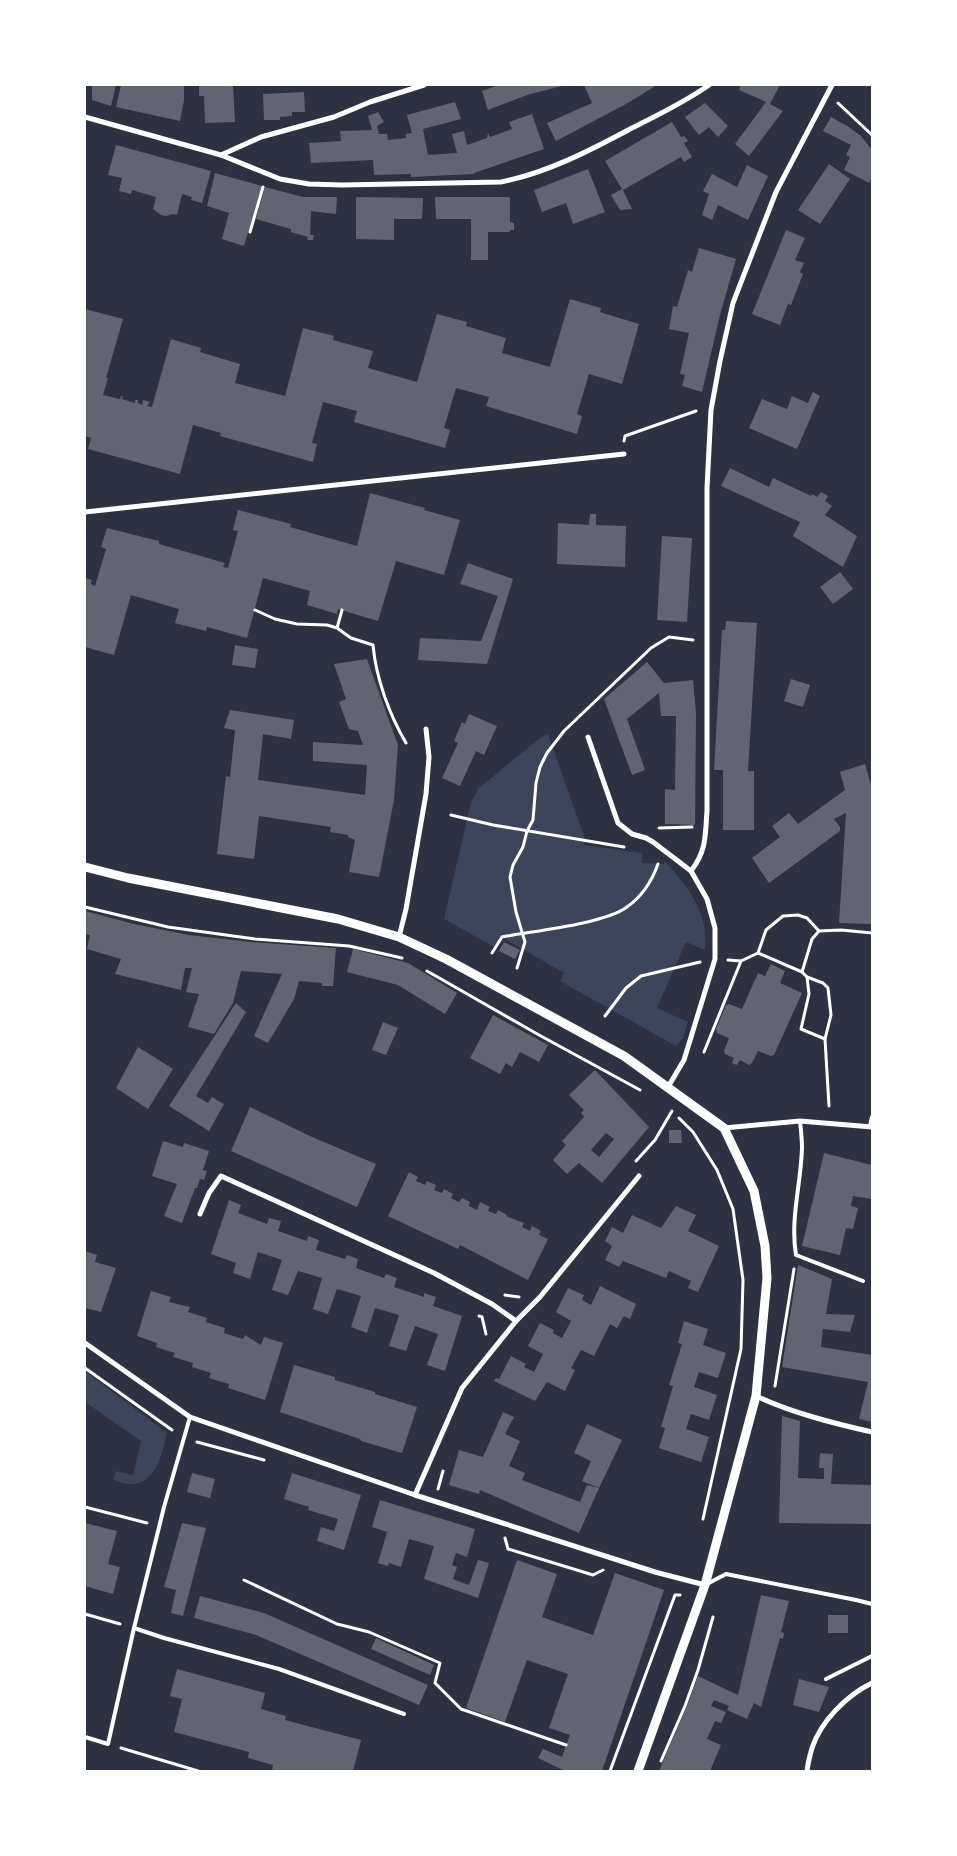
<svg xmlns="http://www.w3.org/2000/svg" width="957" height="1856" font-family="'Crimson Pro',serif">
	<style>
		.green { fill: #3c4559 }
		.building { fill: #626471; fill-rule: evenodd }
		.lines { fill: none; stroke-linecap: round; stroke-linejoin: round }
		.path { stroke: #fff; stroke-width: 3 }
		.service { stroke: #fff; stroke-width: 4 }
		.minor { stroke: #fff; stroke-width: 5 }
		.tertiary { stroke: #fff; stroke-width: 9 }
	</style>
	<rect width="100%" height="100%" fill="#2d3142"/>
	<g class="green">
		<path d="M 548,734 L 585,839 L 584,845 L 642,853 L 642,863 L 664,864 L 665,861 C 681,879 700,901 704,926 C 706,933 705,942 705,950 L 686,942 L 657,1008 L 688,1022 L 683,1038 L 676,1046 L 560,981 L 564,973 L 502,937 L 500,937 L 494,947 L 444,919 L 471,802 L 479,788 L 540,738 Z"/>
		<path d="M 85,1371 L 167,1433 C 162,1453 157,1483 132,1484 C 126,1484 119,1483 113,1479 L 116,1471 L 133,1475 L 141,1441 L 85,1402 Z"/>
	</g>
	<g class="building">
		<polygon points="92,85 116,85 111,106 92,100"/>
		<polygon points="121,85 184,85 184,100 180,121 116,107"/>
		<polygon points="199,85 233,85 235,122 205,123 204,96 199,96"/>
		<polygon points="499,85 562,85 562,86 527,95 488,110 482,91"/>
		<polygon points="584,85 657,85 626,104 556,141 547,123 592,103"/>
		<polygon points="741,85 780,85 770,104 783,111 749,156 735,144 766,102 739,90"/>
		<polygon points="304,92 305,112 292,112 292,116 280,117 280,120 264,120 263,94"/>
		<polygon points="455,102 461,119 423,129 428,155 457,153 452,134 464,131 467,145 487,138 488,133 490,137 512,129 509,122 532,114 544,149 474,173 474,174 411,177 411,174 374,175 373,160 311,163 309,143 341,141 340,131 372,130 368,116 378,112 384,122 377,126 379,134 387,134 388,140 406,138 406,134 412,133 407,115"/>
		<polygon points="705,103 728,126 718,137 709,127 699,135 685,117"/>
		<polygon points="831,117 849,127 861,136 872,150 872,177 869,183 844,170 850,157 846,155 851,145 823,131"/>
		<polygon points="672,122 681,137 684,136 688,141 684,143 692,157 684,162 681,157 623,190 632,209 620,210 611,195 622,189 605,161"/>
		<polygon points="116,145 211,171 202,203 191,200 192,197 182,194 177,215 173,214 166,216 161,215 153,209 156,197 132,190 131,194 119,191 122,178 108,175"/>
		<polygon points="829,164 850,179 820,224 798,210"/>
		<polygon points="747,165 768,176 748,220 718,205 712,220 702,215 709,194 703,191 712,174 737,187"/>
		<polygon points="588,169 605,212 573,224 566,203 542,212 534,190"/>
		<polygon points="215,173 262,186 244,246 222,239 229,213 207,206"/>
		<polygon points="265,187 303,197 337,197 336,214 311,211 310,235 314,235 313,240 307,240 308,237 291,232 291,229 256,219"/>
		<polygon points="356,197 423,198 422,219 394,219 394,240 356,239"/>
		<polygon points="435,197 510,197 510,222 514,223 514,230 510,230 510,232 488,232 488,260 471,260 471,219 436,219"/>
		<polygon points="786,230 805,238 795,260 804,263 800,272 803,274 791,305 788,304 780,325 752,314"/>
		<polygon points="699,248 736,259 720,315 702,392 682,386 685,375 680,374 689,333 669,329 673,306 677,307 688,270 692,272"/>
		<polygon points="570,299 601,308 600,312 639,324 622,384 589,374 577,414 582,416 577,434 486,406 489,397 456,388 444,428 450,430 445,448 354,422 357,411 323,402 312,443 317,444 313,462 220,436 221,433 193,425 180,474 88,449 91,438 85,436 85,309 123,319 106,378 108,378 103,395 120,399 121,396 123,396 122,399 135,403 135,400 138,400 138,403 142,405 143,400 150,402 147,406 152,407 171,339 201,348 200,352 240,364 235,383 285,396 303,328 334,336 333,340 373,351 368,368 417,382 437,314 467,322 466,326 506,338 502,353 550,367"/>
		<polygon points="813,392 820,396 797,449 749,428 762,399 787,409 792,396 808,403"/>
		<polygon points="730,468 769,487 773,478 811,496 812,494 817,497 821,492 828,496 825,501 832,506 825,515 857,536 843,567 793,536 800,522 721,486"/>
		<polygon points="370,493 421,507 425,508 424,510 460,520 444,575 396,561 378,621 338,609 337,614 307,605 310,591 263,578 247,638 207,627 206,631 175,623 179,609 131,595 114,655 85,647 85,578 92,580 91,584 95,586 106,549 101,547 107,528 159,541 159,544 225,563 223,567 228,568 238,531 233,530 238,510 291,524 290,527 357,546"/>
		<polygon points="590,514 596,514 596,525 626,526 625,567 557,564 558,523 589,525"/>
		<polygon points="662,536 692,538 687,622 657,620"/>
		<polygon points="468,563 513,579 487,664 418,660 420,638 481,641 498,596 460,584"/>
		<polygon points="840,572 853,589 833,604 820,587"/>
		<polygon points="726,621 757,623 748,771 754,771 754,830 723,830 723,770 714,770 722,630 725,630"/>
		<polygon points="235,645 258,649 255,668 232,665"/>
		<polygon points="367,659 398,745 394,800 379,877 349,872 355,840 348,837 348,835 330,832 331,827 259,816 254,859 217,854 226,776 230,777 235,730 224,728 230,710 294,720 291,739 263,734 258,780 365,795 367,765 313,761 313,742 363,745 358,731 349,729 339,702 346,699 334,664"/>
		<polygon points="647,662 664,683 693,680 696,713 695,825 665,824 665,789 675,790 676,716 661,716 659,693 627,719 645,770 632,775 604,699"/>
		<polygon points="791,679 810,685 803,707 784,701"/>
		<polygon points="469,714 497,726 484,755 476,751 460,786 442,778 458,743 454,741 462,722 465,724"/>
		<polygon points="865,764 872,789 872,924 839,923 846,813 834,819 840,827 840,831 769,883 752,858 780,837 772,826 789,813 798,824 845,790 840,772"/>
		<polygon points="85,911 134,924 189,935 250,942 336,948 333,986 322,986 322,983 299,981 294,999 268,1043 254,1036 282,974 241,971 233,1003 214,1034 188,1027 199,994 186,992 192,968 185,968 181,990 115,974 121,959 87,949 90,935 85,934"/>
		<polygon points="504,942 520,950 515,959 499,951"/>
		<polygon points="353,949 408,963 457,993 445,1014 398,985 347,972"/>
		<polygon points="771,964 785,971 780,983 802,993 774,1055 771,1056 758,1051 752,1063 749,1065 740,1060 737,1065 734,1064 732,1063 734,1058 725,1054 724,1051 729,1038 717,1033 716,1029 726,1005 729,1004 742,1009 758,973 765,976"/>
		<polygon points="236,1003 246,1012 196,1096 208,1103 212,1097 224,1104 209,1131 169,1106"/>
		<polygon points="493,1015 548,1045 539,1062 520,1052 512,1067 506,1063 500,1074 470,1058"/>
		<polygon points="383,1022 398,1028 386,1055 372,1050"/>
		<polygon points="138,1047 173,1069 148,1109 116,1088"/>
		<path d="M 595,1070 L 649,1127 L 602,1183 L 579,1163 L 567,1174 L 553,1160 L 566,1145 L 562,1141 L 584,1117 L 581,1113 L 584,1110 L 569,1095 ZM 606,1133 L 614,1139 L 599,1157 L 591,1150 Z"/>
		<polygon points="250,1107 312,1137 376,1164 357,1207 231,1151"/>
		<polygon points="669,1130 681,1130 682,1143 669,1143"/>
		<polygon points="163,1141 183,1147 184,1143 209,1151 203,1170 207,1171 204,1180 200,1179 197,1188 195,1188 182,1223 164,1216 177,1184 152,1176"/>
		<polygon points="824,1153 872,1165 872,1199 853,1196 851,1206 858,1208 853,1229 846,1228 840,1255 802,1246"/>
		<polygon points="409,1172 418,1177 416,1181 425,1185 427,1181 436,1185 434,1190 442,1193 444,1189 453,1194 451,1198 459,1202 462,1198 470,1202 469,1206 477,1210 480,1202 490,1207 488,1211 496,1214 498,1210 507,1215 506,1216 524,1223 522,1227 530,1231 532,1226 541,1231 539,1235 548,1239 528,1280 460,1245 458,1249 388,1216"/>
		<polygon points="229,1200 241,1205 238,1213 267,1224 269,1218 281,1221 278,1231 307,1241 308,1236 319,1240 316,1250 345,1259 347,1255 358,1259 356,1268 384,1278 386,1274 397,1278 394,1287 424,1297 424,1293 436,1297 433,1306 462,1316 445,1371 427,1365 438,1334 415,1326 406,1351 389,1346 399,1315 375,1308 367,1333 351,1327 361,1296 337,1289 328,1314 313,1309 322,1278 298,1271 288,1295 272,1290 282,1260 258,1252 250,1279 233,1273 236,1263 211,1254"/>
		<polygon points="676,1206 696,1215 688,1231 719,1246 698,1292 688,1288 691,1281 669,1271 666,1278 623,1261 619,1267 605,1260 612,1246 605,1241 612,1227 623,1233 632,1215 661,1228"/>
		<polygon points="85,1251 97,1255 95,1262 116,1268 101,1312 85,1308"/>
		<polygon points="798,1265 832,1279 826,1314 855,1315 850,1332 823,1329 821,1347 872,1355 872,1422 859,1419 868,1382 782,1367"/>
		<polygon points="600,1286 636,1304 630,1319 624,1316 617,1328 610,1324 594,1356 581,1350 571,1368 575,1370 565,1391 547,1382 535,1401 494,1381 496,1378 499,1379 511,1356 526,1364 524,1367 534,1372 543,1354 528,1346 540,1323 554,1330 553,1333 562,1338 571,1321 556,1312 568,1288 584,1295 582,1300 591,1305"/>
		<polygon points="151,1291 171,1297 169,1302 190,1307 188,1312 207,1318 206,1322 225,1328 224,1333 243,1339 245,1335 261,1345 264,1337 283,1343 265,1400 228,1388 229,1384 209,1378 211,1373 192,1367 193,1363 173,1357 175,1353 156,1347 157,1343 137,1336"/>
		<polygon points="684,1321 708,1329 703,1345 726,1353 718,1378 699,1372 694,1387 717,1395 709,1420 691,1414 686,1429 709,1437 701,1462 659,1448 665,1428 661,1427 673,1386 669,1385 682,1344 678,1343"/>
		<polygon points="294,1365 335,1377 335,1380 375,1392 375,1394 417,1407 402,1453 361,1441 360,1439 280,1412"/>
		<polygon points="503,1412 514,1417 505,1434 520,1441 509,1466 525,1473 522,1480 580,1502 587,1485 599,1488 579,1533 480,1490 479,1494 449,1485 459,1450 483,1457"/>
		<polygon points="782,1416 800,1421 798,1478 824,1479 824,1468 819,1468 820,1453 833,1454 831,1484 872,1485 872,1524 779,1523"/>
		<polygon points="587,1424 622,1440 599,1488 582,1481 591,1461 574,1453"/>
		<polygon points="192,1473 215,1479 210,1498 187,1492"/>
		<polygon points="292,1473 361,1495 344,1550 317,1541 321,1527 334,1531 338,1519 308,1510 309,1507 284,1499"/>
		<polygon points="380,1500 475,1529 467,1557 456,1553 452,1565 457,1567 453,1579 469,1585 478,1560 489,1563 478,1598 424,1579 434,1546 409,1539 401,1567 389,1563 388,1566 378,1563 387,1532 372,1527"/>
		<polygon points="85,1523 117,1531 108,1564 120,1567 113,1594 85,1586"/>
		<polygon points="182,1523 206,1528 183,1616 171,1613 176,1590 164,1587"/>
		<polygon points="517,1560 557,1574 542,1617 593,1635 615,1573 664,1590 602,1771 565,1771 538,1758 543,1749 562,1757 566,1745 570,1735 549,1728 568,1674 527,1660 505,1722 466,1708"/>
		<polygon points="761,1595 789,1601 781,1632 784,1633 783,1639 780,1638 761,1707 754,1703 747,1719 727,1710 729,1706 714,1700 711,1706 726,1712 721,1723 715,1721 707,1739 721,1745 710,1771 659,1771 689,1701 698,1676 738,1695"/>
		<polygon points="200,1596 264,1613 428,1685 419,1705 256,1635 194,1618"/>
		<rect x="828" y="1615" width="20" height="18"/>
		<polygon points="376,1638 434,1665 430,1675 371,1649"/>
		<polygon points="177,1669 265,1693 261,1709 286,1716 285,1720 361,1740 353,1771 272,1771 273,1765 248,1758 249,1752 174,1732 182,1699 170,1696"/>
		<polygon points="799,1679 829,1687 819,1712 793,1705"/>
	</g>
	<g class="lines">
		<g class="path">
			<polyline points="838,103 872,135"/>
			<polyline points="250,232 263,187"/>
			<polyline points="624,441 625,436 696,411"/>
			<path d="M 255,610 L 275,619 L 297,624 L 327,625 L 337,628 L 351,638 L 373,645 C 376,678 389,714 406,743"/>
			<polyline points="337,628 342,610"/>
			<polyline points="451,815 493,825 624,847"/>
			<polyline points="659,828 692,827"/>
			<polyline points="85,907 168,927 255,939 349,946 402,958"/>
			<polyline points="819,931 841,930 872,933"/>
			<path d="M 492,953 L 502,937 C 533,931 604,924 627,907 C 641,897 652,881 658,864"/>
			<polyline points="758,953 766,930 783,916 798,915 807,918 819,931 812,939 802,972 807,977 809,994 801,1029 825,1039"/>
			<polyline points="728,960 741,961"/>
			<polyline points="517,968 525,942 516,912 510,877 513,865 523,847 527,831 533,820 536,783 540,767 547,753 564,731 651,648 669,637 693,640"/>
			<polyline points="427,971 539,1035 640,1090"/>
			<polyline points="807,977 823,983 828,988 831,1015 825,1039 829,1106"/>
			<polyline points="605,1016 626,988 641,976 700,962"/>
			<polyline points="704,1052 741,961 758,953 802,972"/>
			<polyline points="679,1118 693,1132 717,1170 733,1209 743,1280 741,1349 703,1519"/>
			<polyline points="636,1161 655,1140 672,1111"/>
			<polyline points="505,1295 519,1297"/>
			<polyline points="479,1316 482,1317 486,1334"/>
			<polyline points="85,1368 172,1430"/>
			<polyline points="775,1386 794,1269"/>
			<polyline points="197,1442 264,1460"/>
			<polyline points="438,1489 443,1471"/>
			<polyline points="85,1507 147,1523"/>
			<polyline points="505,1538 508,1549 593,1575 603,1570"/>
			<polyline points="244,1580 337,1624 369,1632 440,1663 435,1683 461,1709 566,1745"/>
			<polyline points="85,1614 120,1624"/>
			<polyline points="121,1748 198,1771"/>
			<polyline points="661,1761 685,1706 698,1670 713,1617"/>
			<polyline points="610,1771 675,1595 680,1595"/>
		</g>
		<g class="service">
			<path d="M 800,1121 C 801,1130 802,1139 802,1148 C 801,1184 790,1219 796,1255 L 863,1281"/>
			<polyline points="870,1126 872,1117"/>
			<polyline points="190,1417 164,1507 134,1628 164,1638 279,1669 404,1714"/>
			<polyline points="707,1584 726,1574 856,1600 872,1604"/>
			<polyline points="826,1679 872,1656"/>
			<polyline points="85,1737 108,1744 134,1628"/>
		</g>
		<g class="minor">
			<path d="M 85,117 L 221,155 L 280,179 L 309,184 L 342,185 L 501,182 C 547,173 591,150 632,128 C 658,115 685,102 709,85"/>
			<polyline points="221,155 261,137 334,117 370,102 424,85"/>
			<polyline points="85,512 624,454"/>
			<polyline points="588,737 618,823 632,834 646,838 653,842 691,871"/>
			<polyline points="399,937 406,909 426,794 429,757 426,729"/>
			<path d="M 668,1087 L 684,1060 L 715,959 L 715,928 L 707,899 L 691,871 C 707,850 705,836 707,811 L 707,488 L 711,410 L 720,361 L 733,303 L 776,192 L 832,85"/>
			<polyline points="724,1128 800,1121 872,1127"/>
			<polyline points="200,1214 209,1193 221,1176 434,1273 492,1304 516,1321"/>
			<polyline points="85,1343 190,1417 415,1495 655,1572 705,1585"/>
			<path d="M 756,1396 C 793,1413 832,1423 872,1432"/>
			<polyline points="415,1495 462,1388 516,1321 540,1297 639,1176"/>
			<path d="M 807,1771 C 808,1763 810,1755 812,1748 C 821,1721 847,1695 872,1683"/>
		</g>
		<polyline class="tertiary" points="85,867 128,878 338,919 399,937 446,959 624,1056 724,1128 754,1191 765,1246 767,1278 756,1396 705,1585 638,1771"/>
	</g>
	<rect width="957" height="1856" fill="none" stroke="#ffffff" stroke-width="172"/>
</svg>
